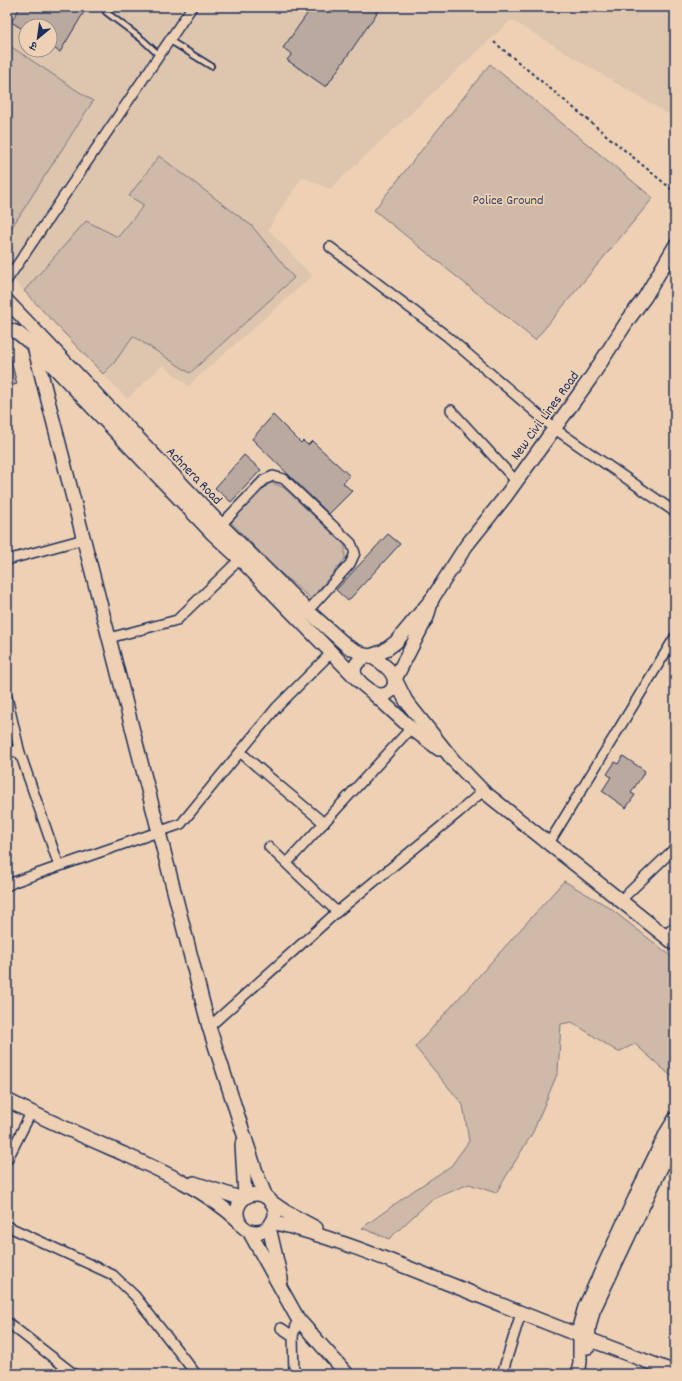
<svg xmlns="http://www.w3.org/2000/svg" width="682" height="1381" font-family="Dekko,'Playpen Sans Deva',sans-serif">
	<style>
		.built { fill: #dec5ae; fill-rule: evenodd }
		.green { fill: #cfb9a8; stroke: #757483 }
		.building { fill: #baa99f; stroke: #1b2f5e }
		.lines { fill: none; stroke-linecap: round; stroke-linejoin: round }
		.lane-casing { stroke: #1b2f5e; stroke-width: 8 }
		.street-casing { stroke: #1b2f5e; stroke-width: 12 }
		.secondary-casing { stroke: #1b2f5e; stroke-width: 16 }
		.path { stroke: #1b2f5e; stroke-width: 2; stroke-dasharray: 3 3; stroke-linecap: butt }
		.lane { stroke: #eed1b4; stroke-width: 4.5 }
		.street { stroke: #eed1b4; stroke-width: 9 }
		.secondary { stroke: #eed1b4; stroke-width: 13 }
		.labels { text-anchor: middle; stroke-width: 3.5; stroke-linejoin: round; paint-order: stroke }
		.park-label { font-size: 14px; fill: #364469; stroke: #eed1b4 }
		.street-label { font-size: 14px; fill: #1b2f5e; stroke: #eed1b4 }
	</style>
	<rect width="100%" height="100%" fill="#eed1b4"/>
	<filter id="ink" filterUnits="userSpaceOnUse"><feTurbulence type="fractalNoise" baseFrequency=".025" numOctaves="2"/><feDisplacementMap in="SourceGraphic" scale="8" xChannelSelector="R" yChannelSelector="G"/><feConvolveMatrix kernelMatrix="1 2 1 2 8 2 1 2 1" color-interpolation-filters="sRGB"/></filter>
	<g filter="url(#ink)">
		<path class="built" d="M 7,7 L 675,7 L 675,118 L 511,20 L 330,189 L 302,177 L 268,229 L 312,276 L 188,386 L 163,365 L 127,399 L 7,273 L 7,235 L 93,101 L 7,44 ZM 26,26 L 50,26 L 50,50 L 26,50 Z"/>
		<g class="green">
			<polygon points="7,44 93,101 7,235"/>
			<polygon points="490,64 653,198 535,340 374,210"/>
			<polygon points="159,156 252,226 294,278 190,373 133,336 114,363 103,374 24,291 86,221 118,237 144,205 129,196"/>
			<polygon points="269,482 283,487 345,545 345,559 311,599 274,567 230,521"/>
			<polygon points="564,881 607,906 675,959 675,1072 671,1076 635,1044 618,1052 572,1022 561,1024 558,1072 533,1132 496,1193 469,1184 431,1200 389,1239 362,1228 413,1191 451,1166 469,1141 463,1105 415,1047"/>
		</g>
		<g class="building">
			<polygon points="20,7 87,7 60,52 50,46 50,26 26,26 26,31 11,22"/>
			<polygon points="312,7 381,7 326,87 287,60 292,54 283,48"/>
			<polygon points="10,357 17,384 7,387 7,358"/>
			<polygon points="273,415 301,443 303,441 308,445 312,441 350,476 343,483 352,491 329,514 252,439"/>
			<polygon points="244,455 261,470 231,502 215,488"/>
			<polygon points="388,534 400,544 348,601 336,590"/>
			<polygon points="623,756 645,771 631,793 635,795 626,808 602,791 611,777 607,774 615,762 618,764"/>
		</g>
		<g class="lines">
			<g class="lane-casing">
				<g id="lane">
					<polyline points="106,12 143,40 159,55"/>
					<polyline points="169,40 211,66"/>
				</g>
			</g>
			<g class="street-casing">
				<g id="street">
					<polyline points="330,247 448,337 555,429 675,512"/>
					<polyline points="7,280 192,7"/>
					<polyline points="451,410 516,481"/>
					<polyline points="218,528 264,480 273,476 284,479 351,543 355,553 350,564 305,614"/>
					<polyline points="7,560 84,539"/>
					<polyline points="109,638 177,620 240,559"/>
					<polyline points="7,697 20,753 59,866"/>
					<polyline points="7,750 20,753"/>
					<polyline points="240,752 282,788 324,823"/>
					<polyline points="549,843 675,637"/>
					<polyline points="269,847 337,912"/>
					<polyline points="287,863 411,728"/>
					<polyline points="7,886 14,882 181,824 276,708 331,653"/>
					<polyline points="620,901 675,848"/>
					<polyline points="665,936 675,926"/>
					<polyline points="209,1027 337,912 459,812 483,791"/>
					<polyline points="7,1160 31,1113"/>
					<polyline points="7,1226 113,1275 135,1296 196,1374"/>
					<polyline points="7,1322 74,1374"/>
					<polyline points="281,1328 293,1336"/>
					<polyline points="294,1374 293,1336 298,1319"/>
					<polyline points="502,1374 521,1313"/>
				</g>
			</g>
			<g class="secondary-casing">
				<g id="secondary">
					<polyline points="7,301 221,525 308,611 347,646 364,655 370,656 384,651 396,642 432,599 427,617 395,679 406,701 453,760 483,791 675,944"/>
					<polyline points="7,329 18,333 34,346 209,1027 257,1175 266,1197"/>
					<polyline points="34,346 213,534 240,559 360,682"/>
					<polyline points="432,599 466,546 505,497 590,379 628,320 645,297 675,246"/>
					<path d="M 370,656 C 381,662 400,674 393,688 C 390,693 386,695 380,695 C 374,695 372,692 367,688 C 363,685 359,682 356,677 C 350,666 360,658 370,656 Z"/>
					<polyline points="375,695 411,728 439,749"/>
					<path d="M 7,1100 C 45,1120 85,1137 124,1154 C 164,1172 205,1190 238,1220"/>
					<polyline points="242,1144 245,1196"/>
					<polyline points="194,1183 243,1199"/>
					<circle cx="256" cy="1213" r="19"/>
					<polyline points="270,1201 286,1212 316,1228"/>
					<path d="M 272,1222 C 334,1237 393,1262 452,1285 C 526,1315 600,1344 675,1372"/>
					<polyline points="269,1227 281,1279"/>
					<polyline points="249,1231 298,1319 347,1374"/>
					<polyline points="588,1347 589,1327 593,1311 675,1138"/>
					<polyline points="578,1374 580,1362 580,1324 585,1307 642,1183 667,1132 675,1119"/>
				</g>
			</g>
			<polyline class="path" points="494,42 675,192"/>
			<use href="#lane" class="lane"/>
			<use href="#street" class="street"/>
			<use href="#secondary" class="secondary"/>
		</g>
	</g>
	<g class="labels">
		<g class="park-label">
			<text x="508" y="204">Police Ground</text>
		</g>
		<g class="street-label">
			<text transform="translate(544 415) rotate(-54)" y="5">New Civil Lines Road</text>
			<text transform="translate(195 475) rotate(46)" y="5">Achnera Road</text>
		</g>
	</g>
	<rect width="682" height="1381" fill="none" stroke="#eed1b4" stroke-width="24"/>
	<rect x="12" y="12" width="658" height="1357" fill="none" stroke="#1b2f5e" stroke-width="1.5" filter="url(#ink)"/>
	<g transform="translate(38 38) rotate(209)"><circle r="19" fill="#eed1b4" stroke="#9a9092"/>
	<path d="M0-3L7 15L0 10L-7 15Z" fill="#1b2f5e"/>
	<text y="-6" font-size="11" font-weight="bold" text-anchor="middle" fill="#1b2f5e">उ</text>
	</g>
</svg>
